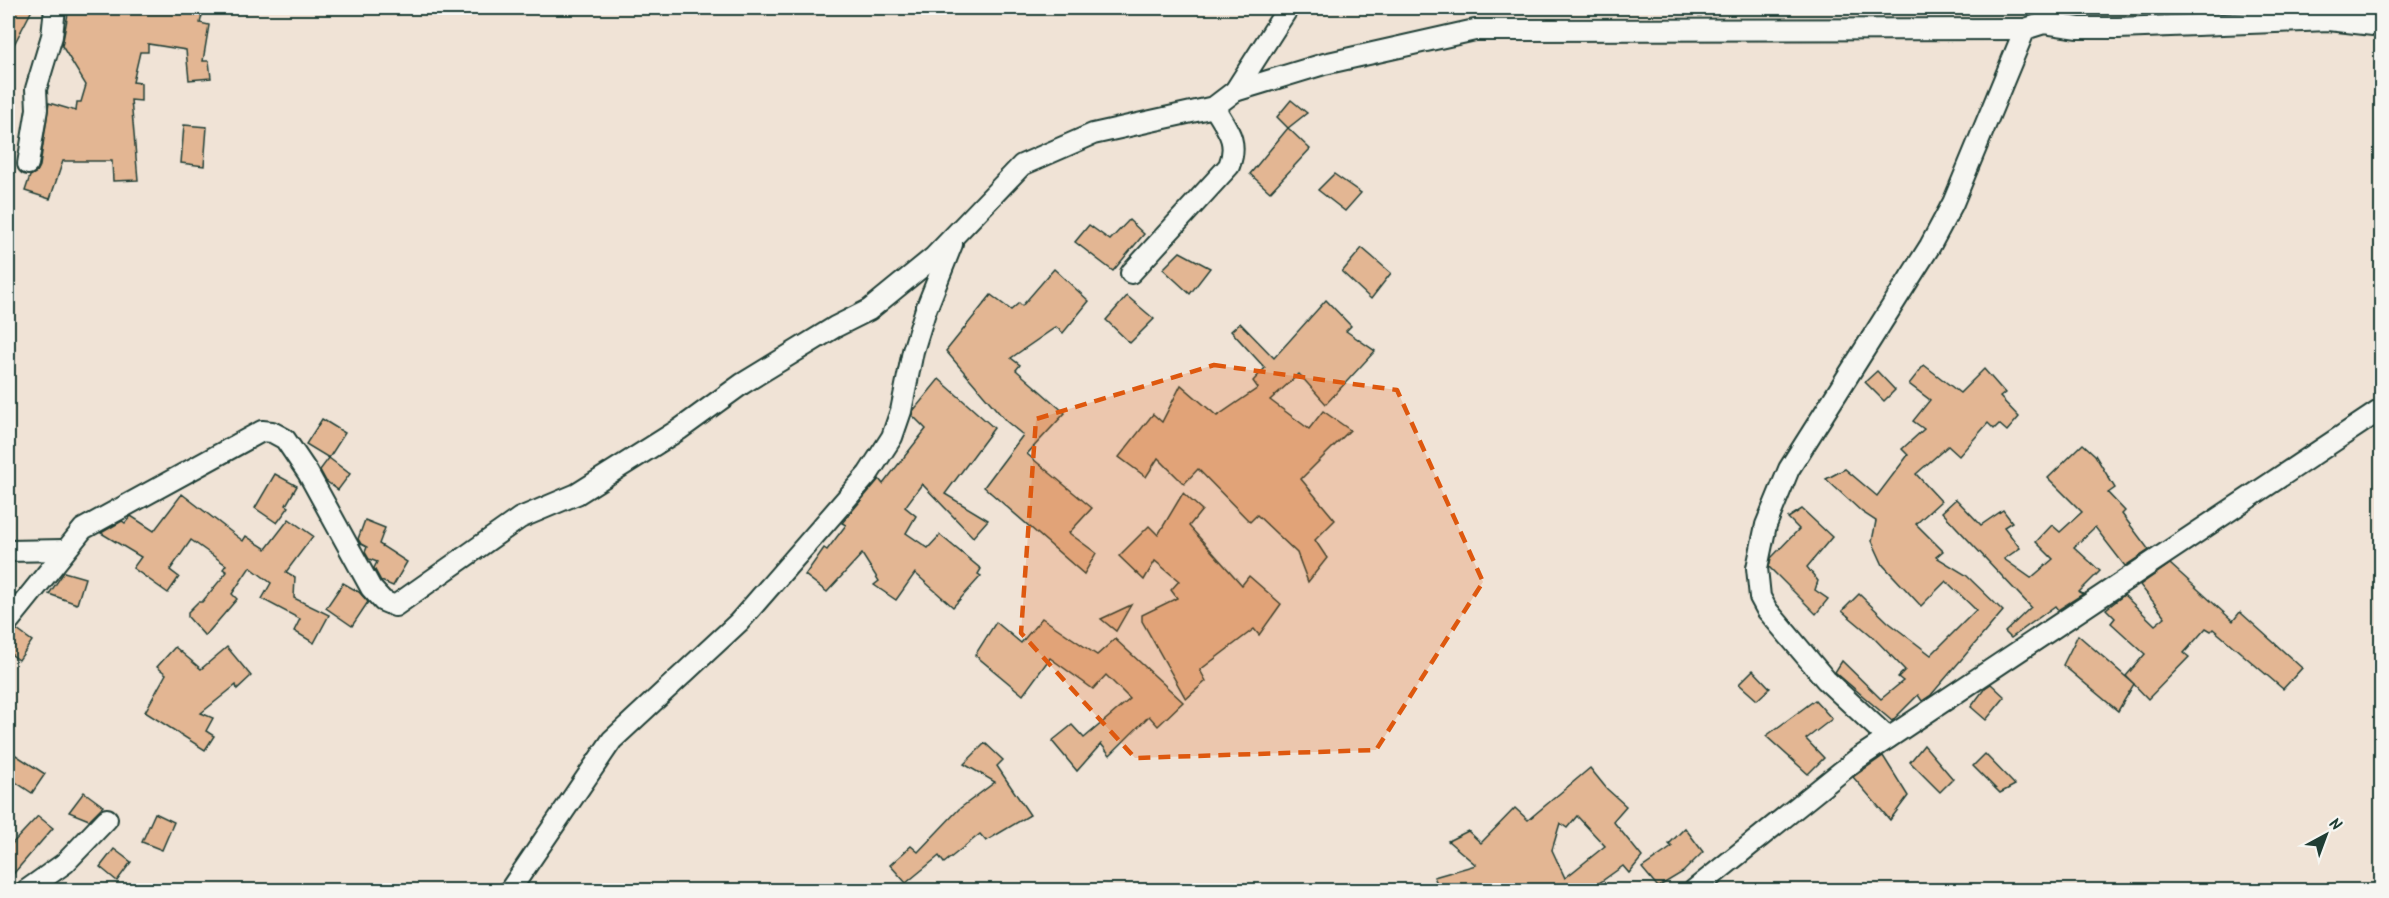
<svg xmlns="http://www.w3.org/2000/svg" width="2389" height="898" font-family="Kalam,sans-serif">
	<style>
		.building { fill: #e3b693; stroke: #1f3d34; stroke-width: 1.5; fill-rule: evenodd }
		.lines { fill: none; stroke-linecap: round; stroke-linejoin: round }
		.street-casing { stroke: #1f3d34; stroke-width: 24 }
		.street { stroke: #f6f6f2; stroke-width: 20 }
		.marked { fill: #de580e; fill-opacity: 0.2; stroke: #de580e; stroke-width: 4.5; stroke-dasharray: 12 8; stroke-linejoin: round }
	</style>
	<rect width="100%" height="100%" fill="#f0e3d6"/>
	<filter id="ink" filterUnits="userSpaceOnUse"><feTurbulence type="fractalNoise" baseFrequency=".0167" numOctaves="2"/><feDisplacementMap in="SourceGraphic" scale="12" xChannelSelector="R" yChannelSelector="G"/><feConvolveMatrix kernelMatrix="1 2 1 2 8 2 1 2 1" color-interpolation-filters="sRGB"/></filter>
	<g filter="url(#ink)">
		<g class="building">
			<polygon points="13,8 33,8 8,56 8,14"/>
			<polygon points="69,8 204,8 200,23 209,25 203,61 209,61 211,78 189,80 186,50 148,44 148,52 140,52 133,82 141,83 141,101 131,100 138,180 113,181 112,161 63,161 50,199 25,191 30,176 37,172 40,166 49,103 76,111 77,102 81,102 86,85 62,46"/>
			<polygon points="1291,100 1307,113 1288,128 1277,117"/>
			<polygon points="184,125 207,127 204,166 181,163"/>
			<polygon points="1288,128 1310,149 1270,192 1250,174"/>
			<polygon points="1334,174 1361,193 1345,211 1318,190"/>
			<polygon points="1129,220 1144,234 1113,271 1075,242 1089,225 1110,240"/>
			<polygon points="1362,248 1391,273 1371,299 1342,272"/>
			<polygon points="1180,252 1210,268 1190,294 1163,269"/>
			<polygon points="1054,269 1089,301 1063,333 1056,327 1011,358 1020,365 1016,370 1065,413 1027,454 1092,508 1069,533 1096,553 1084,574 984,487 1023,435 1006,421 946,351 991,295 1011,310 1019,303 1022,306"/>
			<polygon points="1127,296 1154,319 1130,343 1106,320"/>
			<polygon points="1326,300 1351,326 1346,331 1375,351 1326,404 1299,374 1270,400 1309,429 1323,411 1350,430 1301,479 1335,520 1315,540 1327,558 1308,582 1297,553 1257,515 1250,522 1198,469 1184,484 1158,458 1146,477 1119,457 1153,414 1162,422 1181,385 1217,416 1258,388 1253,381 1265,368 1231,331 1240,323 1274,358"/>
			<polygon points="1924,365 1960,393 1984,369 2005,393 2000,397 2019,417 2007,431 1999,424 1994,429 1988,423 1959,456 1948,446 1916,474 1941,501 1916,524 1943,551 1936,557 1966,575 2003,611 1931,695 1922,701 1918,695 1892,721 1835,672 1842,661 1881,699 1903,681 1898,677 1905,670 1872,636 1842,611 1859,594 1888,622 1931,655 1976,610 1946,581 1921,606 1883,565 1872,541 1876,521 1862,512 1826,479 1845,469 1877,496 1908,455 1902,449 1924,429 1913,421 1930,400 1909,384"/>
			<polygon points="1877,371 1895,390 1884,401 1865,382"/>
			<polygon points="939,379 994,428 945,494 988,520 973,537 922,484 905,507 916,516 906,533 928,548 940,535 981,569 978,574 981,576 953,607 915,573 896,600 874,585 879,581 862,554 827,592 805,575 824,548 827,550 846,525 842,523 879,479 883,484 926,429 912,415 913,411"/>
			<polygon points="322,419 345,433 329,458 306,444"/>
			<polygon points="2083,444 2095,455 2115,488 2108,493 2125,511 2122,514 2149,550 2125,566 2095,527 2074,547 2100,571 2079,592 2083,594 2058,610 2055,606 2011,638 2005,632 2031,607 1942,512 1956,499 1981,525 2003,510 2012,522 2004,527 2020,548 2004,559 2031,578 2053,559 2036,542 2052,525 2060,532 2082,512 2048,478"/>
			<polygon points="329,458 350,474 338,490 326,481 320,470"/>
			<polygon points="275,474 297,486 286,505 289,507 277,523 255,508"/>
			<polygon points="1183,493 1202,510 1189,526 1242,585 1249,576 1281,604 1259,635 1254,629 1200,670 1206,681 1186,699 1142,621 1142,615 1177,598 1171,590 1179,581 1155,561 1144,580 1119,556 1149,526 1158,535"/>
			<polygon points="182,494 243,541 246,536 266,549 289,519 313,536 286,572 295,577 294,598 329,615 314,643 294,631 300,619 262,599 271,583 250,567 232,594 237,599 205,636 188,617 188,612 198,602 202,602 227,572 223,569 226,565 191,540 170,570 179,577 168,593 133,568 141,557 101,533 122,521 125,523 131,516 154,531"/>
			<polygon points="1802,509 1832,537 1807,567 1818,581 1815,590 1828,599 1816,614 1769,567 1771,558 1799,529 1788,518"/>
			<polygon points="365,520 385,528 379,544 407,562 393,586 381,581 374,568 377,562 369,559 365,552 367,547 361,544 358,539"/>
			<polygon points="2170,564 2233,621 2240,612 2302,668 2283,689 2213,629 2211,631 2206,628 2184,653 2189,657 2148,699 2126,676 2145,654 2111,623 2115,618 2106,609 2124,595 2155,625 2165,617 2140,585"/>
			<polygon points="64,572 85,578 77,604 49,594"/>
			<polygon points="343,583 359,592 368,602 352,626 326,608"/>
			<polygon points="1131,605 1116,631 1101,619"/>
			<polygon points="1042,618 1097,655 1115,639 1183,702 1158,726 1149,716 1110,755 1101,744 1077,771 1052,741 1072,725 1084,738 1130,699 1106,675 1093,689 1050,658 1023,695 975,655 996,622 1021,643"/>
			<polygon points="17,630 32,641 19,660 8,652 8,636"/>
			<polygon points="2078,635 2134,684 2118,711 2063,665"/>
			<polygon points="175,647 201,669 227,647 251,676 237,689 236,685 201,713 213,718 206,731 214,736 205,750 145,712 166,674 157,667"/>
			<polygon points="1753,670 1770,688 1757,700 1739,684"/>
			<polygon points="1991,684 2005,697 1986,720 1971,707 1985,688"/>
			<polygon points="1815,700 1832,719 1806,739 1824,758 1808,774 1766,736"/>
			<polygon points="985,743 1003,760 997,766 1030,815 986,841 980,834 944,863 939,856 906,883 890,865 911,846 918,852 959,809 995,782 964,764"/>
			<polygon points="1924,745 1953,779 1940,792 1910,762"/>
			<polygon points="8,750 45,774 32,793 8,777"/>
			<polygon points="1985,754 2015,785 2000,793 1973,766"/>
			<polygon points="1883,756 1908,796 1890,820 1853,777"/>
			<path d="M 1590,768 L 1607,789 L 1626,806 L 1613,821 L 1642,857 L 1629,873 L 1623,866 L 1588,891 L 1441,891 L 1434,877 L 1476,865 L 1448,841 L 1468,831 L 1481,843 L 1515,808 L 1528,820 ZM 1577,816 L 1605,846 L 1565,878 L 1552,850 L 1560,823 L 1567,828 Z"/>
			<polygon points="84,792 103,806 89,820 69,812"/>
			<polygon points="155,813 174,822 162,850 142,842"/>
			<polygon points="38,816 53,828 8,880 8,848"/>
			<polygon points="1685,828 1703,852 1683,872 1658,887 1642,868 1672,847 1669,844"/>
			<polygon points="114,849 131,862 117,881 100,867"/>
		</g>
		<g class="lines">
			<g class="street-casing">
				<g id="street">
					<polyline points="1235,91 1324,64 1475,30 2025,29"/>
					<polyline points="28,164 37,109 36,89 52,36 55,8"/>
					<path d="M 1131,273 L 1229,166 C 1239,141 1227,129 1214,107"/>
					<polyline points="8,551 64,550"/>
					<polyline points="8,622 83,529 262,431 272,432 285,439 308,473 371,588 383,601 395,606 520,518 577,494 680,429 742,384 835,327 869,310 934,257 1022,165 1093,134 1214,107 1235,91 1288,8"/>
					<polyline points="1888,738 1826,680 1767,610 1760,597 1757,568 1766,525 1789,469 1930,246 1953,203 2025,29 2044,23 2079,28 2118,28 2329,20 2382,26"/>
					<polyline points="27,890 65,863 107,819"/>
					<polyline points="510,890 612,740 739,622 868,474 892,437 901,411 913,351 925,312 952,244"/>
					<polyline points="1694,890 1857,759 2382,409"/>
				</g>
			</g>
			<use href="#street" class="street"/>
		</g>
	</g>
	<path class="marked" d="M 1214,365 L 1397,390 L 1483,582 L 1376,750 L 1135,758 L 1021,633 L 1036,419 Z"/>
	<rect width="2389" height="898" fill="none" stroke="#f6f6f2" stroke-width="30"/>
	<rect x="15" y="15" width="2359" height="868" fill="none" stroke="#1f3d34" stroke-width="2" filter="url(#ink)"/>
	<g transform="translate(2326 835) rotate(41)" stroke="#f6f6f2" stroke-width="4.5" paint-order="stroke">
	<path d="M0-4.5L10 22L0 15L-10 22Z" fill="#1f3d34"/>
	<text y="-9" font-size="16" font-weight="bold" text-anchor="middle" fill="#1f3d34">N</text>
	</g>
</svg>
